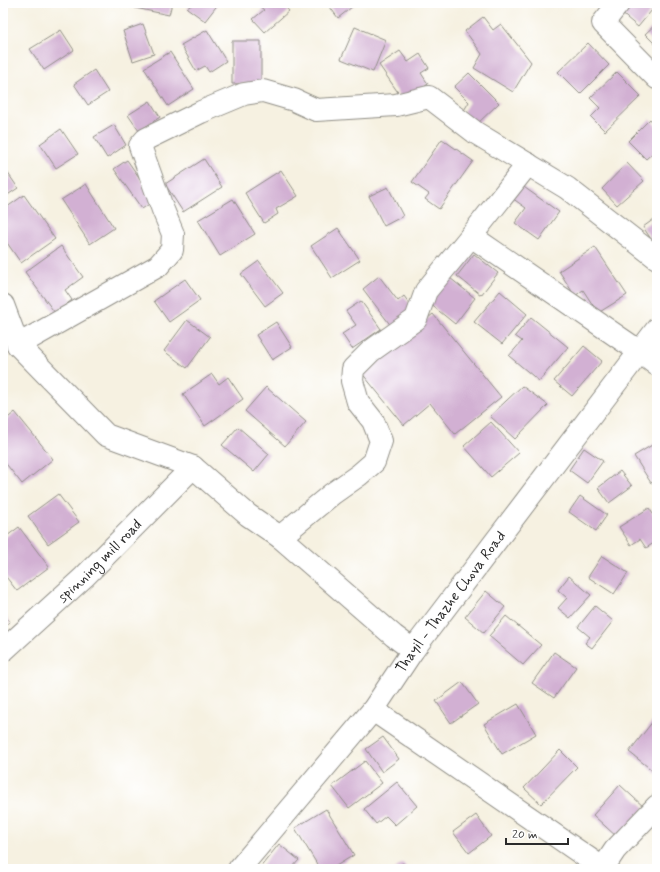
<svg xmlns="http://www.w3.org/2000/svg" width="660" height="872" font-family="Mynerve,sans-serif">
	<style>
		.building { fill: #d2b0d3 }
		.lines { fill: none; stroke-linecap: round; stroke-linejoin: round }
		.minor-casing { stroke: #908e86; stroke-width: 24 }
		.minor { stroke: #fff; stroke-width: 22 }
		.labels { text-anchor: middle; stroke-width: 3.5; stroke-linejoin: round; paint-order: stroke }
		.street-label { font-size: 15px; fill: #2b2b2b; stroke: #fff }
	</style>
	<rect width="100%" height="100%" fill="#fff"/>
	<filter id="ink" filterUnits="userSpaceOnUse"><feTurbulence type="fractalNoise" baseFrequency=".025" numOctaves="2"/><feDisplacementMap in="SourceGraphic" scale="8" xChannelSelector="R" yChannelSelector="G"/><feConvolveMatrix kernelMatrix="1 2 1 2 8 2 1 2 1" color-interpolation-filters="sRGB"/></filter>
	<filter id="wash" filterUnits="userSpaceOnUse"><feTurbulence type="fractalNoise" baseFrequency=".012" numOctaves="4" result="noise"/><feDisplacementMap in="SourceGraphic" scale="16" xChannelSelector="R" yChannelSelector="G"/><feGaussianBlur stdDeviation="0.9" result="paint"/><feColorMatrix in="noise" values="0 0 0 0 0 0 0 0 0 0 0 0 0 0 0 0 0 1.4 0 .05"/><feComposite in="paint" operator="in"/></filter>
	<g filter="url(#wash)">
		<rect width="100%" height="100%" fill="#f6f1e1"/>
		<g id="blocks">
			<g class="building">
				<polygon points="136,3 172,3 169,15 135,8"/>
				<polygon points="192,3 219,3 205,21 187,8 193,4"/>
				<polygon points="260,3 282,3 289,11 265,32 253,19 264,10 258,5"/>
				<polygon points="327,3 357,3 338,18"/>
				<polygon points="629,3 657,3 657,4 638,27 621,13"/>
				<polygon points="483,17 493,30 501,24 531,62 513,92 474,68 482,54 465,31"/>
				<polygon points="657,23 657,46 645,34"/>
				<polygon points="143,24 154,54 133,61 123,31"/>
				<polygon points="355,27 386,40 373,72 341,59"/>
				<polygon points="61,30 74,50 44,70 30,49"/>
				<polygon points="207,30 226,61 209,72 205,66 196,71 181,45"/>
				<polygon points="232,41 261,41 261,83 232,84"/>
				<polygon points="588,43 609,65 580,94 558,72"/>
				<polygon points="400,51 408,62 420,54 429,68 421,73 428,84 404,101 379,65"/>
				<polygon points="170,52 194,89 168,106 144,68"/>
				<polygon points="94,70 108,92 88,105 74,84"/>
				<polygon points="617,72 641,96 605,131 591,117 600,108 590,98"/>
				<polygon points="469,73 499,103 476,125 463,112 469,102 454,87"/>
				<polygon points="150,101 160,117 139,131 128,115"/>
				<polygon points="650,119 657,127 657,149 646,159 628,141"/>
				<polygon points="114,125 126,145 107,158 94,137"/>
				<polygon points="61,129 78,154 56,168 40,144"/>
				<polygon points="442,139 473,161 439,209 425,199 429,194 412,182"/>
				<polygon points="204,159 222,187 183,212 165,184"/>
				<polygon points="127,160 155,200 142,209 114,169"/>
				<polygon points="627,163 644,181 617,205 602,189"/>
				<polygon points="3,166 18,188 3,198"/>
				<polygon points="281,170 298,196 276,209 278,214 264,223 245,193"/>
				<polygon points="86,184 114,228 90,244 61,200"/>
				<polygon points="521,185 559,212 539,240 515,223 526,208 512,198"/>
				<polygon points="388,187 403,216 384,226 369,196"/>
				<polygon points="24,195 55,239 21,263 3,237 3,210"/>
				<polygon points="233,199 255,234 220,256 198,220"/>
				<polygon points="657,217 657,248 643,227"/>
				<polygon points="338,228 360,260 332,278 311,246"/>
				<polygon points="61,246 83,277 65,290 72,300 55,313 25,272"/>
				<polygon points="595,247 627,295 598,313 583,290 575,296 559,271"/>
				<polygon points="474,254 498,273 481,295 457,276"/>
				<polygon points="259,261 283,293 265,306 241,274"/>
				<polygon points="379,276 398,301 404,296 414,310 392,327 363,289"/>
				<polygon points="450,278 475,298 455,324 429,303"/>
				<polygon points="185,279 200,300 169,322 154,301"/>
				<polygon points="500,291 527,314 502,344 474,322"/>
				<polygon points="361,301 381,329 352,349 342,334 356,325 346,311"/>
				<polygon points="433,314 501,397 455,434 430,403 404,425 361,372"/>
				<polygon points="531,317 568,347 539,381 509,356 522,341 515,336"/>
				<polygon points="187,320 210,337 187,368 164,351"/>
				<polygon points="276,322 292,347 272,360 256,335"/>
				<polygon points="584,346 602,361 572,396 554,381"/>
				<polygon points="212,374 219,384 228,377 243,399 205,426 183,394"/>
				<polygon points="522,386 548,405 515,439 490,416"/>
				<polygon points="266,387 306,422 285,446 245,411"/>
				<polygon points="15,412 53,459 22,484 3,460 3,422"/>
				<polygon points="491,422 519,453 491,477 464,446"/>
				<polygon points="238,427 269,454 254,472 222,445"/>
				<polygon points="657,442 657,480 651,483 634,456"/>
				<polygon points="584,448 603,461 587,483 569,470"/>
				<polygon points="620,471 632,486 609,503 598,488"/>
				<polygon points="58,494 79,522 48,544 28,516"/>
				<polygon points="580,496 607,515 596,531 569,512"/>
				<polygon points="649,508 657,520 657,548 654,543 646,548 640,539 631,545 619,527"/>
				<polygon points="19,527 49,567 17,591 3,573 3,539"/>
				<polygon points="602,556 628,573 614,594 588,577"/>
				<polygon points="569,576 591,595 570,618 558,608 567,598 558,590"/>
				<polygon points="486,591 505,607 484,633 465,617"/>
				<polygon points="595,606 613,621 592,648 585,643 590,637 578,627"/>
				<polygon points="3,613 10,622 3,628"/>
				<polygon points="506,616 541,645 523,665 489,636"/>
				<polygon points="554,652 576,667 554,698 532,683"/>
				<polygon points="462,682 478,704 451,723 436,701"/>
				<polygon points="518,704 536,734 502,754 484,724"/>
				<polygon points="657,716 657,774 629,752"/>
				<polygon points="383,737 399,759 382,772 366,749"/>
				<polygon points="560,750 577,767 541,804 524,788"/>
				<polygon points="365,761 382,783 349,808 332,786"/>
				<polygon points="397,782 417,806 395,825 386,816 376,824 364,809"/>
				<polygon points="620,785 645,808 618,838 593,815"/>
				<polygon points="326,809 354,855 331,869 320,869 295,828"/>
				<polygon points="476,815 491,836 469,853 453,832"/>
				<polygon points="279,844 299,860 291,869 259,869"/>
				<polygon points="403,863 407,869 395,869"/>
			</g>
		</g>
	</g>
	<g filter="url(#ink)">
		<use href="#blocks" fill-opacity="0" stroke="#908e86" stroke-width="1"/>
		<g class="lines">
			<g class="minor-casing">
				<g id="minor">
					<polyline points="619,3 603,23 657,78"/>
					<polyline points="471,236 640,352 657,365"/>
					<polyline points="3,305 18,345 106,435 193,467 248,515 280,537 394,636 413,650"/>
					<polyline points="18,345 158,266 172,250 173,234 163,210 140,146 146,139 201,112 244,94 263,91 294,100 316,110 396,105 429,97 476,133 567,188 657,258"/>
					<polyline points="280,537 332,494 359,475 374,462 381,441 373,421 358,402 352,381 353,369 371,351 416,319 426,291 471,236 528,164"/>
					<path id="s1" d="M 3,651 L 84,577 L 193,467"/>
					<polyline points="373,710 604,869"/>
					<polyline points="603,868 615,850 657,806"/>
					<path id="s2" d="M 239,869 L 373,710 L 413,650 L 657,329"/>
				</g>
			</g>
			<use href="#minor" class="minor"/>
		</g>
	</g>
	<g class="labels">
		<g class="street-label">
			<text dy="5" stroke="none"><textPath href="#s1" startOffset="132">spinning mill road</textPath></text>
			<text dy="5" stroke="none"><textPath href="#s2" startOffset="341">Thayil - Thazhe Chova Road</textPath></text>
		</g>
	</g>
	<rect width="660" height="872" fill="none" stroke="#fff" stroke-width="16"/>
	<path d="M506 838v6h62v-6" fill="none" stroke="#2b2b2b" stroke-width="2"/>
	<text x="512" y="838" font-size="12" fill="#2b2b2b" stroke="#ffffff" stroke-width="3" paint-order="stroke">20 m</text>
</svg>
